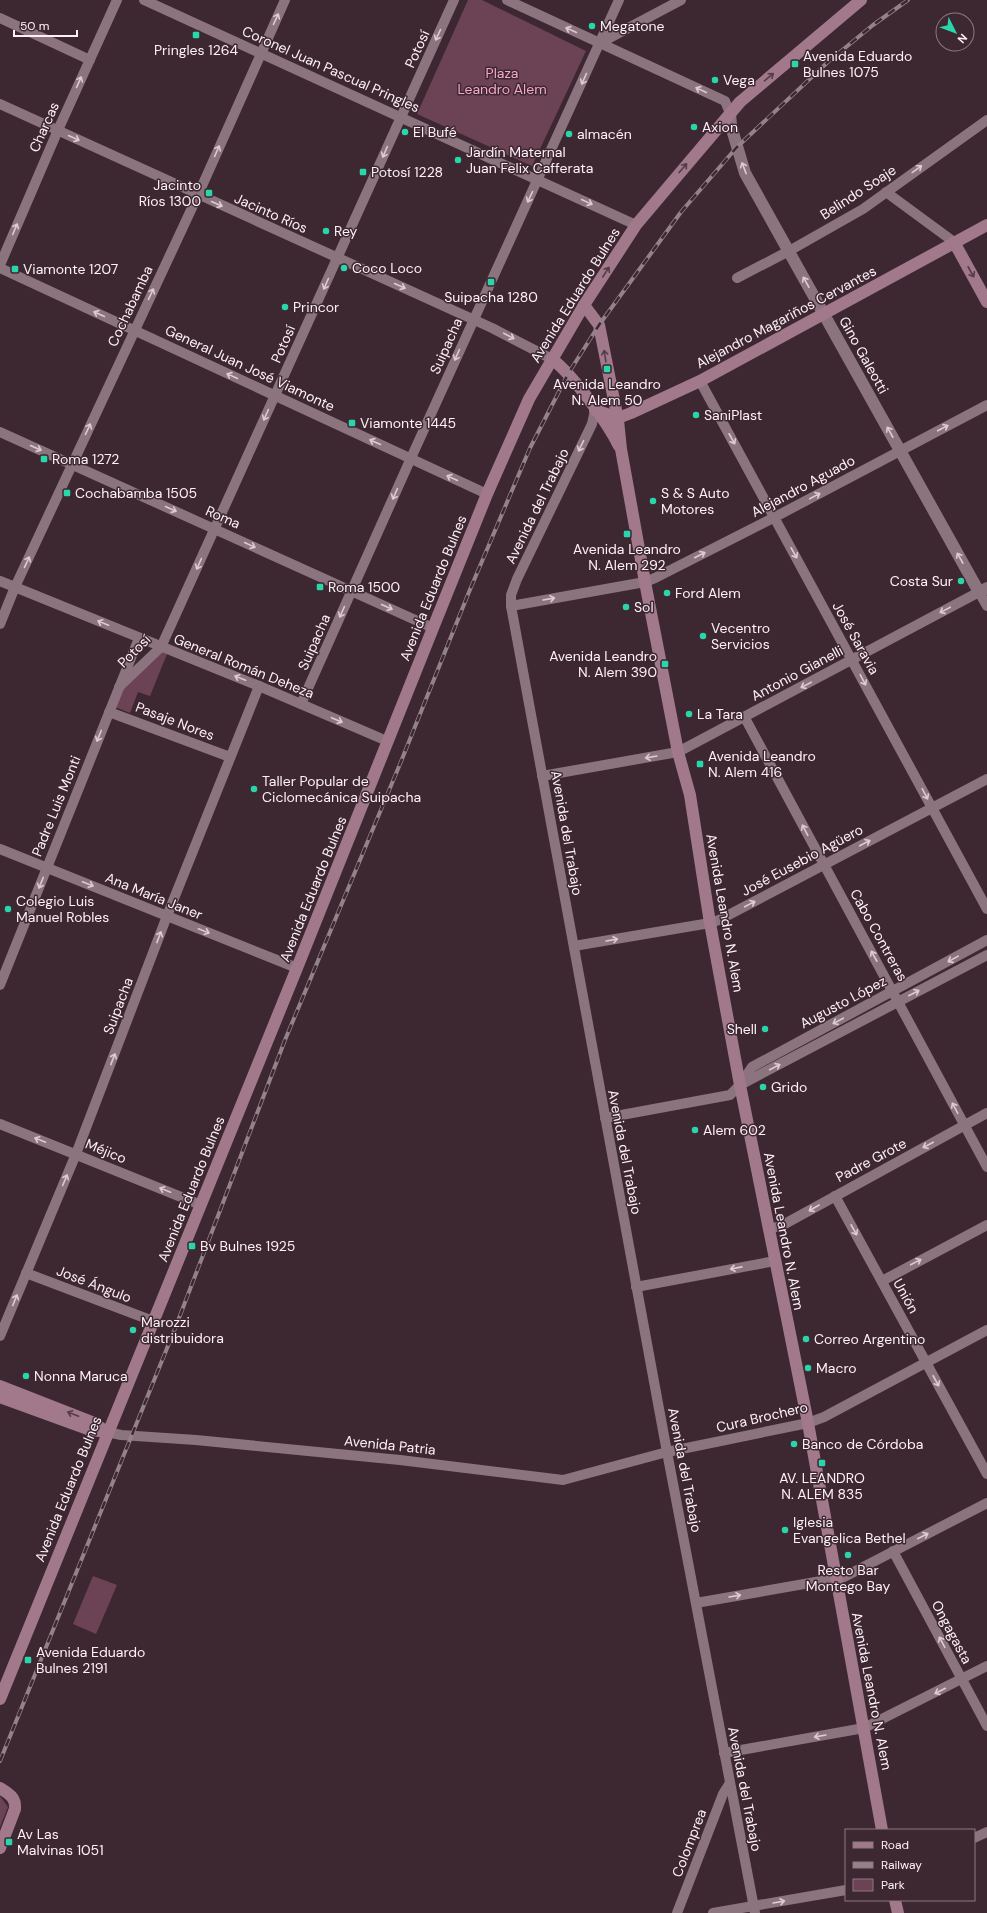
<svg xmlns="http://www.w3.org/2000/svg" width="987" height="1913" font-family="'DM Sans',sans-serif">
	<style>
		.green { fill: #6c4255 }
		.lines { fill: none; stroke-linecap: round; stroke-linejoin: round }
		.minor { stroke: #8c747e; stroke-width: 10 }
		.tertiary { stroke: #8c747e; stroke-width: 12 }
		.secondary { stroke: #a1798b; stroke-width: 12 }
		.rail-casing { stroke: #94828a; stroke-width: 4 }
		.rail { stroke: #3d2831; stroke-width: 2.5; stroke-dasharray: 8; stroke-linecap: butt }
		.oneway { stroke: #dccbd2 }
		.oneway2 { stroke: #563c48 }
		.poi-dot { fill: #2ad5ac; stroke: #3d2831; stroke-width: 1.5 }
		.labels { text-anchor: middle; stroke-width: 3; stroke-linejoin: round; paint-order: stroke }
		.poi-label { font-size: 14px; fill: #fef0f6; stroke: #3d2831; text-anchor: start }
		.street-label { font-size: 14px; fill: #fef0f6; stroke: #3d2831 }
		.park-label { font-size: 14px; fill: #f9a6cb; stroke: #3d2831 }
	</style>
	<rect width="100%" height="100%" fill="#3d2831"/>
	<g class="green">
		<polygon points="468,0 482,0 586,51 532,166 417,114"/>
		<polygon points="159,651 167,654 150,696 138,692 130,713 115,707 121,688"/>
		<polygon points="93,1576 117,1585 96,1634 73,1624"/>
		<polygon points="0,1796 8,1807 0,1827"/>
	</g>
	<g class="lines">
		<g class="minor">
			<polyline points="144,0 636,225"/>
			<polyline points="507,0 725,101 730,113"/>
			<polyline points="0,18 90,60"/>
			<polyline points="600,43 681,0"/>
			<polyline points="0,104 492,328 552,359"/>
			<polyline points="886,192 954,242"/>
			<polyline points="0,265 58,130 117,0"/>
			<polyline points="0,268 487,494"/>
			<polyline points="737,278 789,251 863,209 987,120"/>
			<polyline points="700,381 987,909"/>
			<polyline points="595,410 592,424 517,579 511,595 511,606 667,1452 755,1913"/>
			<polyline points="0,432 433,628"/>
			<polyline points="0,581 259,686 387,741"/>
			<polyline points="511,606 645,582 655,578 775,517 987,405"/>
			<polyline points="0,624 15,587 198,195 285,0"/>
			<polyline points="119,687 161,647 454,0"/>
			<polyline points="301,704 411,458 619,0"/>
			<polyline points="109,712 230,757"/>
			<polyline points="745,718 987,1167"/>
			<polyline points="542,776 678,752 979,592 987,606"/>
			<polyline points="0,849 297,968"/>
			<polyline points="574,946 710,923 719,920 987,779"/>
			<polyline points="0,985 139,638"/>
			<polyline points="742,1084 987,955"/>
			<polyline points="605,1118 730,1095 740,1085 752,1067 987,940"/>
			<polyline points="0,1124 201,1205"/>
			<polyline points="835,1196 987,1474"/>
			<polyline points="768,1229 781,1226 987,1113"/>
			<polyline points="26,1273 153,1321"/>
			<polyline points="882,1281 987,1225"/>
			<polyline points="636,1287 775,1261"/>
			<polyline points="0,1336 76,1154 167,916 259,686"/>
			<polyline points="107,1432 121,1435 196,1440 400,1460 563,1480 667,1452 808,1423 824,1417 987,1330"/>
			<polyline points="893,1551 987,1726"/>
			<polyline points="696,1603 844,1577 987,1503"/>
			<polyline points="724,1753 864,1728 987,1666"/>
			<polyline points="974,1838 987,1832"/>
			<polyline points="677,1913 723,1794 730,1783"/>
			<polyline points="713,1913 846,1890"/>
		</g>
		<polyline class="tertiary" points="730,113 731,126 745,173 979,592 987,588"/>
		<g class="secondary">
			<polyline points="954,242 987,302"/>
			<polyline points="584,305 599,325 618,420 621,449 645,582 678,752 690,795 710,923 740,1085 808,1423 882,1830"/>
			<path d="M 552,359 C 573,375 607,422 619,446"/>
			<polyline points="595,410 618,418 631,413 700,381 987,225"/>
			<polyline points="0,1386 92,1422 107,1432"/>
			<polyline points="0,1397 88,1429 105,1432"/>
			<polyline points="0,1699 297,968 433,628 487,494 529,399 584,305 636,225 674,180 740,102 861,0"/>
			<path d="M 0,1788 C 9,1794 16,1797 15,1809 L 0,1848"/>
			<polyline points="895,1900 898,1913"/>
		</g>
		<g class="rail-casing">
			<polyline id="rail" points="0,1761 176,1326 285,1040 400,764 469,592 530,448 568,374 599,325 681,212 737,147 829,61 873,25 908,0"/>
		</g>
		<use href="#rail" class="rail"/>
	</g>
	<defs><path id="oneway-shaft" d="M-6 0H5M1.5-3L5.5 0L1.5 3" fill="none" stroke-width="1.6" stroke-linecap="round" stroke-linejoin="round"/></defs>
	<g class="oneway">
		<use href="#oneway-shaft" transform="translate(276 19) rotate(-65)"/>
		<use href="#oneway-shaft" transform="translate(571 30) rotate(-155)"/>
		<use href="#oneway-shaft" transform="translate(438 35) rotate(115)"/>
		<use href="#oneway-shaft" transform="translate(584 79) rotate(114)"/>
		<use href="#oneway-shaft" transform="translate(79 82) rotate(-66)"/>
		<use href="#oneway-shaft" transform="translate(701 90) rotate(-155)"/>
		<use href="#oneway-shaft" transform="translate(74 138) rotate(25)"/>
		<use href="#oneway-shaft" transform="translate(217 151) rotate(-66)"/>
		<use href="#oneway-shaft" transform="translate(385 152) rotate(114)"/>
		<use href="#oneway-shaft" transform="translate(744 168) rotate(-111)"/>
		<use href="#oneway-shaft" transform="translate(917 169) rotate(-36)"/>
		<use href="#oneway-shaft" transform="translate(530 197) rotate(115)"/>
		<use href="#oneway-shaft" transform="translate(587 202) rotate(25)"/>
		<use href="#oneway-shaft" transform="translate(217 204) rotate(24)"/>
		<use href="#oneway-shaft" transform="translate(15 229) rotate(-67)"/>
		<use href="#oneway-shaft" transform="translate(806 282) rotate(-119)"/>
		<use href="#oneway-shaft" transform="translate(326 284) rotate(114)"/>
		<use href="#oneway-shaft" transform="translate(400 286) rotate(24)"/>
		<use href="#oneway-shaft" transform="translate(151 294) rotate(-65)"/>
		<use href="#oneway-shaft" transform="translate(99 314) rotate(-156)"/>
		<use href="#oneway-shaft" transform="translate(509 336) rotate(28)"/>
		<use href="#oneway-shaft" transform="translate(457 355) rotate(114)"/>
		<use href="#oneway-shaft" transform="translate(232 376) rotate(-155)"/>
		<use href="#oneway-shaft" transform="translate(266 415) rotate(114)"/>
		<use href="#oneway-shaft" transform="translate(943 428) rotate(-28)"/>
		<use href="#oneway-shaft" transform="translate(88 429) rotate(-65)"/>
		<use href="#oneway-shaft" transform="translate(890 432) rotate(-119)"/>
		<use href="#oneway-shaft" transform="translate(732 439) rotate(61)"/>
		<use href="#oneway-shaft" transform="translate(375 442) rotate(-156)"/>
		<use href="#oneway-shaft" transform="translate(581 446) rotate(116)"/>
		<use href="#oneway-shaft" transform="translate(36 448) rotate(24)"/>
		<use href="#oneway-shaft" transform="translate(452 478) rotate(-155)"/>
		<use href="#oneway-shaft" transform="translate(395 494) rotate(114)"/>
		<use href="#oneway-shaft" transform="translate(815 496) rotate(-28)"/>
		<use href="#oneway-shaft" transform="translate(171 509) rotate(24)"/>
		<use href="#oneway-shaft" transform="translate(250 545) rotate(25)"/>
		<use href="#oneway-shaft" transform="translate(794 553) rotate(61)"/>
		<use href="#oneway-shaft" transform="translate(700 555) rotate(-27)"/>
		<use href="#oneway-shaft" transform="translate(960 558) rotate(-119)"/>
		<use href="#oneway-shaft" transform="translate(27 562) rotate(-65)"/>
		<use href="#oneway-shaft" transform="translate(199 564) rotate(114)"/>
		<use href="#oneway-shaft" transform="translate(549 599) rotate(-10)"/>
		<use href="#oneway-shaft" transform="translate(387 607) rotate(24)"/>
		<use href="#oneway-shaft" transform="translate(945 610) rotate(152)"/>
		<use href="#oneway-shaft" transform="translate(342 612) rotate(114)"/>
		<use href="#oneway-shaft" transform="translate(103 623) rotate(-158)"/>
		<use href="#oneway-shaft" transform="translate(240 678) rotate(-158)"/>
		<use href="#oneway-shaft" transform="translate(863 680) rotate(62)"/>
		<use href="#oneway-shaft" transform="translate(806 685) rotate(152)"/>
		<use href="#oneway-shaft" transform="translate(337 720) rotate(23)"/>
		<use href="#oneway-shaft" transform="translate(99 736) rotate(112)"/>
		<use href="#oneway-shaft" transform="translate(651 757) rotate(170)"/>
		<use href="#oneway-shaft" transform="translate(925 794) rotate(62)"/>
		<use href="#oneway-shaft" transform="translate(805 830) rotate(-118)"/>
		<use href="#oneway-shaft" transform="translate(865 843) rotate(-28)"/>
		<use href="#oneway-shaft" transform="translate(41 883) rotate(112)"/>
		<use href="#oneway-shaft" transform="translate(88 884) rotate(22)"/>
		<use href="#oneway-shaft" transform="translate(750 904) rotate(-28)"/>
		<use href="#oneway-shaft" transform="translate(204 931) rotate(22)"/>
		<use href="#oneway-shaft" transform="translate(159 937) rotate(-69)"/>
		<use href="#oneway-shaft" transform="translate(612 940) rotate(-10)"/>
		<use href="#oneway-shaft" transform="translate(874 956) rotate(-119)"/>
		<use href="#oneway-shaft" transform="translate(953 959) rotate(151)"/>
		<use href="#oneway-shaft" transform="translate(914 993) rotate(-27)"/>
		<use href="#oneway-shaft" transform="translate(838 1021) rotate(152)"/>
		<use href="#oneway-shaft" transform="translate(113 1059) rotate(-69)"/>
		<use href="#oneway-shaft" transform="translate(775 1067) rotate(-28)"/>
		<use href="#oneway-shaft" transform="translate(955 1108) rotate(-118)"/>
		<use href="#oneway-shaft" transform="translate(40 1140) rotate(-158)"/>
		<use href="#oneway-shaft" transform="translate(928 1145) rotate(152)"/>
		<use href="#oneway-shaft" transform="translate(65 1180) rotate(-67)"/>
		<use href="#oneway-shaft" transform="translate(165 1190) rotate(-158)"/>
		<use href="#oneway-shaft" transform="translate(814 1208) rotate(150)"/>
		<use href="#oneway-shaft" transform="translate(854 1230) rotate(61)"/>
		<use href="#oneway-shaft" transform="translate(916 1262) rotate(-28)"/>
		<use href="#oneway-shaft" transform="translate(736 1268) rotate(169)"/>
		<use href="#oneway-shaft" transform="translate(15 1300) rotate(-68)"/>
		<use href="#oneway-shaft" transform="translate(936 1381) rotate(61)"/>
		<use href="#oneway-shaft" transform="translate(923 1536) rotate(-27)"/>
		<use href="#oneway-shaft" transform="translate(735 1596) rotate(-10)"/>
		<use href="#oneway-shaft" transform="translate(942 1642) rotate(-118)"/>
		<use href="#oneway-shaft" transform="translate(940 1691) rotate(153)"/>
		<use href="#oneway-shaft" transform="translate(820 1736) rotate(170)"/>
		<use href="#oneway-shaft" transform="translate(779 1902) rotate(-10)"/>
	</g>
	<g class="oneway2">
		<use href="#oneway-shaft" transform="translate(769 77) rotate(-40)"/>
		<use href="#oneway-shaft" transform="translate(683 168) rotate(-50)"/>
		<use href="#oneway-shaft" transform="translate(606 272) rotate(-57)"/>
		<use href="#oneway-shaft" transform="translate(971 272) rotate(61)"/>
		<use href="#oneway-shaft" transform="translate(605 356) rotate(-99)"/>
		<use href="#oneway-shaft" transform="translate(73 1414) rotate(-159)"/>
	</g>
	<g class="poi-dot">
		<circle cx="592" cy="26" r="4"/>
		<rect x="192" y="31" width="8" height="8" rx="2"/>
		<rect x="791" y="60" width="8" height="8" rx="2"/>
		<circle cx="715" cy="80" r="4"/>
		<circle cx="694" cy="127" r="4"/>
		<circle cx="405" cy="132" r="4"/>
		<circle cx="569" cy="134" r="4"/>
		<circle cx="458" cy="160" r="4"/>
		<rect x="359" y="168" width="8" height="8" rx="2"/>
		<rect x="205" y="189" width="8" height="8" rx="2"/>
		<circle cx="326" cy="231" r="4"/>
		<circle cx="344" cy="268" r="4"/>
		<rect x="11" y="265" width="8" height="8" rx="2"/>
		<rect x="487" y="278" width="8" height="8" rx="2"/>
		<circle cx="285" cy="307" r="4"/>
		<rect x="603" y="365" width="8" height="8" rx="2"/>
		<circle cx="696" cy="415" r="4"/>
		<rect x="348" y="419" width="8" height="8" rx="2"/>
		<rect x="40" y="455" width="8" height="8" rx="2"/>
		<rect x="63" y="489" width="8" height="8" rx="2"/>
		<circle cx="653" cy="501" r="4"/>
		<rect x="623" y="530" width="8" height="8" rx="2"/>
		<circle cx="961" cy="581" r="4"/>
		<rect x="316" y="583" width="8" height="8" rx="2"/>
		<circle cx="667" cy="593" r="4"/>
		<circle cx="626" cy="607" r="4"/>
		<circle cx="703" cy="636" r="4"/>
		<rect x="661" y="660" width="8" height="8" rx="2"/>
		<circle cx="689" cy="714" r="4"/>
		<rect x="696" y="760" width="8" height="8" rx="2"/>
		<circle cx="254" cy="789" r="4"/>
		<circle cx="8" cy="909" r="4"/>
		<circle cx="765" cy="1029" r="4"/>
		<circle cx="763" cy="1087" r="4"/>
		<circle cx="695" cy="1130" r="4"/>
		<rect x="188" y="1242" width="8" height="8" rx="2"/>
		<circle cx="133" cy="1330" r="4"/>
		<circle cx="806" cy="1339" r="4"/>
		<circle cx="808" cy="1368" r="4"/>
		<circle cx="26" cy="1376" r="4"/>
		<circle cx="794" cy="1444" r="4"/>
		<rect x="818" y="1459" width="8" height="8" rx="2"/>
		<circle cx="785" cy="1530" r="4"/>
		<circle cx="848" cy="1555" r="4"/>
		<rect x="24" y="1656" width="8" height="8" rx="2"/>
		<rect x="5" y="1838" width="8" height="8" rx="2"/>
	</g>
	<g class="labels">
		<g class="poi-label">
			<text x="600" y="31">Megatone</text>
			<text x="196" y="55" text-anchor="middle">Pringles 1264</text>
			<text x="803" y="61">Avenida Eduardo<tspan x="803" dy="16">Bulnes 1075</tspan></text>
			<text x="723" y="85">Vega</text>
			<text x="702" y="132">Axion</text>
			<text x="413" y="137">El Bufé</text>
			<text x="577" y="139">almacén</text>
			<text x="466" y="157">Jardín Maternal<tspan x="466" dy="16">Juan Felix Cafferata</tspan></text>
			<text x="371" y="177">Potosí 1228</text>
			<text x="201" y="190" text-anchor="end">Jacinto<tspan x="201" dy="16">Ríos 1300</tspan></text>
			<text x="334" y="236">Rey</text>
			<text x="352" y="273">Coco Loco</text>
			<text x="23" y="274">Viamonte 1207</text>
			<text x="491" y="302" text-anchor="middle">Suipacha 1280</text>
			<text x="293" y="312">Princor</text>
			<text x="607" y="389" text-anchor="middle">Avenida Leandro<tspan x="607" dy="16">N. Alem 50</tspan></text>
			<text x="704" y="420">SaniPlast</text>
			<text x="360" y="428">Viamonte 1445</text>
			<text x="52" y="464">Roma 1272</text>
			<text x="75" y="498">Cochabamba 1505</text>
			<text x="661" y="498">S &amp; S Auto<tspan x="661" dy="16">Motores</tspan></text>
			<text x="627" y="554" text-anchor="middle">Avenida Leandro<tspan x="627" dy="16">N. Alem 292</tspan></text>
			<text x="953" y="586" text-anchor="end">Costa Sur</text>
			<text x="328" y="592">Roma 1500</text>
			<text x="675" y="598">Ford Alem</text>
			<text x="634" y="612">Sol</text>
			<text x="711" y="633">Vecentro<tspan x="711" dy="16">Servicios</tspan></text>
			<text x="657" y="661" text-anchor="end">Avenida Leandro<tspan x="657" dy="16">N. Alem 390</tspan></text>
			<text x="697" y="719">La Tara</text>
			<text x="708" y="761">Avenida Leandro<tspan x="708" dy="16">N. Alem 416</tspan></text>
			<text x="262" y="786">Taller Popular de<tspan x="262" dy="16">Ciclomecánica Suipacha</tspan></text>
			<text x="16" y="906">Colegio Luis<tspan x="16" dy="16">Manuel Robles</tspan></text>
			<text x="757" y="1034" text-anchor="end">Shell</text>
			<text x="771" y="1092">Grido</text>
			<text x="703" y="1135">Alem 602</text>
			<text x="200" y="1251">Bv Bulnes 1925</text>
			<text x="141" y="1327">Marozzi<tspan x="141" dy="16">distribuidora</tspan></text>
			<text x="814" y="1344">Correo Argentino</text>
			<text x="816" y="1373">Macro</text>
			<text x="34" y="1381">Nonna Maruca</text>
			<text x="802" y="1449">Banco de Córdoba</text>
			<text x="822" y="1483" text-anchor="middle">AV. LEANDRO<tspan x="822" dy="16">N. ALEM 835</tspan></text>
			<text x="793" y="1527">Iglesia<tspan x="793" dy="16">Evangelica Bethel</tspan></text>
			<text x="848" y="1575" text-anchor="middle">Resto Bar<tspan x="848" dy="16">Montego Bay</tspan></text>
			<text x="36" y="1657">Avenida Eduardo<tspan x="36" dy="16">Bulnes 2191</tspan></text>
			<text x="17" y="1839">Av Las<tspan x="17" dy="16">Malvinas 1051</tspan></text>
		</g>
		<g class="street-label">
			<text transform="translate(417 49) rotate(-65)" y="5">Potosí</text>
			<text transform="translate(331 69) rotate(24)" y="5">Coronel Juan Pascual Pringles</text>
			<text transform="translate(44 127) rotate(-66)" y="5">Charcas</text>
			<text transform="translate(858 192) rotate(-33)" y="5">Belindo Soaje</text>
			<text transform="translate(271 213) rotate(24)" y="5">Jacinto Ríos</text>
			<text transform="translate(575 295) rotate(-58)" y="5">Avenida Eduardo Bulnes</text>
			<text transform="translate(130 306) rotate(-65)" y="5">Cochabamba</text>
			<text transform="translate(786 317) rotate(-28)" y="5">Alejandro Magariños Cervantes</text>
			<text transform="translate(283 344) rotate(-66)" y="5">Potosí</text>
			<text transform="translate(446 346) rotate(-66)" y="5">Suipacha</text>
			<text transform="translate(864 355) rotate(61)" y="5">Gino Galeotti</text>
			<text transform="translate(250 368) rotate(25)" y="5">General Juan José Viamonte</text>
			<text transform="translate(803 486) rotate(-28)" y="5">Alejandro Aguado</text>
			<text transform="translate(537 506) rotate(-64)" y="5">Avenida del Trabajo</text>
			<text transform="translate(223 517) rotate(24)" y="5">Roma</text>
			<text transform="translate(433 588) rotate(-68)" y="5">Avenida Eduardo Bulnes</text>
			<text transform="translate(856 638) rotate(61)" y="5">José Saravia</text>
			<text transform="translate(314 642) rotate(-66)" y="5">Suipacha</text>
			<text transform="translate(134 651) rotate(-45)" y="5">Potosí</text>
			<text transform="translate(244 666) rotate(22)" y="5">General Román Deheza</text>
			<text transform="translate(797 673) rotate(-28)" y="5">Antonio Gianelli</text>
			<text transform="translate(175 721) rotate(21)" y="5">Pasaje Nores</text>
			<text transform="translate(56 806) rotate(-68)" y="5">Padre Luis Monti</text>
			<text transform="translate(567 833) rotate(80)" y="5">Avenida del Trabajo</text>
			<text transform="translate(802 860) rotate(-28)" y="5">José Eusebio Agüero</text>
			<text transform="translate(313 889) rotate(-68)" y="5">Avenida Eduardo Bulnes</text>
			<text transform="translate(154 896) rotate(22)" y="5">Ana María Janer</text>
			<text transform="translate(725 913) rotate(80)" y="5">Avenida Leandro N. Alem</text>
			<text transform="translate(879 935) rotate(61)" y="5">Cabo Contreras</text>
			<text transform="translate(843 1002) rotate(-28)" y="5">Augusto López</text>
			<text transform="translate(118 1006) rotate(-69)" y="5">Suipacha</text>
			<text transform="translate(106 1151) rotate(22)" y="5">Méjico</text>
			<text transform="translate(625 1152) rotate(79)" y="5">Avenida del Trabajo</text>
			<text transform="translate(871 1160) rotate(-28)" y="5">Padre Grote</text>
			<text transform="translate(191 1189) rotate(-68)" y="5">Avenida Eduardo Bulnes</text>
			<text transform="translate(784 1231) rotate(79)" y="5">Avenida Leandro N. Alem</text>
			<text transform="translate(94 1284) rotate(21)" y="5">José Ángulo</text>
			<text transform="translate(906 1296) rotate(61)" y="5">Unión</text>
			<text transform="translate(762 1417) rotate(-13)" y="5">Cura Brochero</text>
			<text transform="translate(390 1445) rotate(6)" y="5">Avenida Patria</text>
			<text transform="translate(685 1470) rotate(79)" y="5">Avenida del Trabajo</text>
			<text transform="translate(68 1489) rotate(-68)" y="5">Avenida Eduardo Bulnes</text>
			<text transform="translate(952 1632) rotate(62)" y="5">Ongagasta</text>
			<text transform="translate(872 1691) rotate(79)" y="5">Avenida Leandro N. Alem</text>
			<text transform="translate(745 1789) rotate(79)" y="5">Avenida del Trabajo</text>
			<text transform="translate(689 1843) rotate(-69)" y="5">Colomprea</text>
		</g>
		<g class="park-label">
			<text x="502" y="78">Plaza<tspan x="502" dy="16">Leandro Alem</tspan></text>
		</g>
	</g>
	<rect x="845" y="1829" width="130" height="72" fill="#3d2831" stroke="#8a7880"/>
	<rect x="853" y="1842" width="20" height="6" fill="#a1798b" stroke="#8a7880"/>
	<text x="881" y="1849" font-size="12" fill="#fef0f6">Road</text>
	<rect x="853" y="1862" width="20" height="6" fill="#94828a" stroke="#8a7880"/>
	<text x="881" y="1869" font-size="12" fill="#fef0f6">Railway</text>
	<rect x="853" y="1879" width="20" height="12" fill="#6c4255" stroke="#8a7880"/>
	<text x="881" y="1889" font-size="12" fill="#fef0f6">Park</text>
	<g transform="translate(955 32) rotate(132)"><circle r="19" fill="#3d2831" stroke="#8a7880"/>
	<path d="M0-3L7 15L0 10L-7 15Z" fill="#2ad5ac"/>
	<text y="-6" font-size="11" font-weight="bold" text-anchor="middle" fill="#fef0f6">N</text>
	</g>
	<path d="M14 30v6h63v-6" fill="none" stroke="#fef0f6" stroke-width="2"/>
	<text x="20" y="30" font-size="12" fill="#fef0f6" stroke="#3d2831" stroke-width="3" paint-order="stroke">50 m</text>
</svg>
